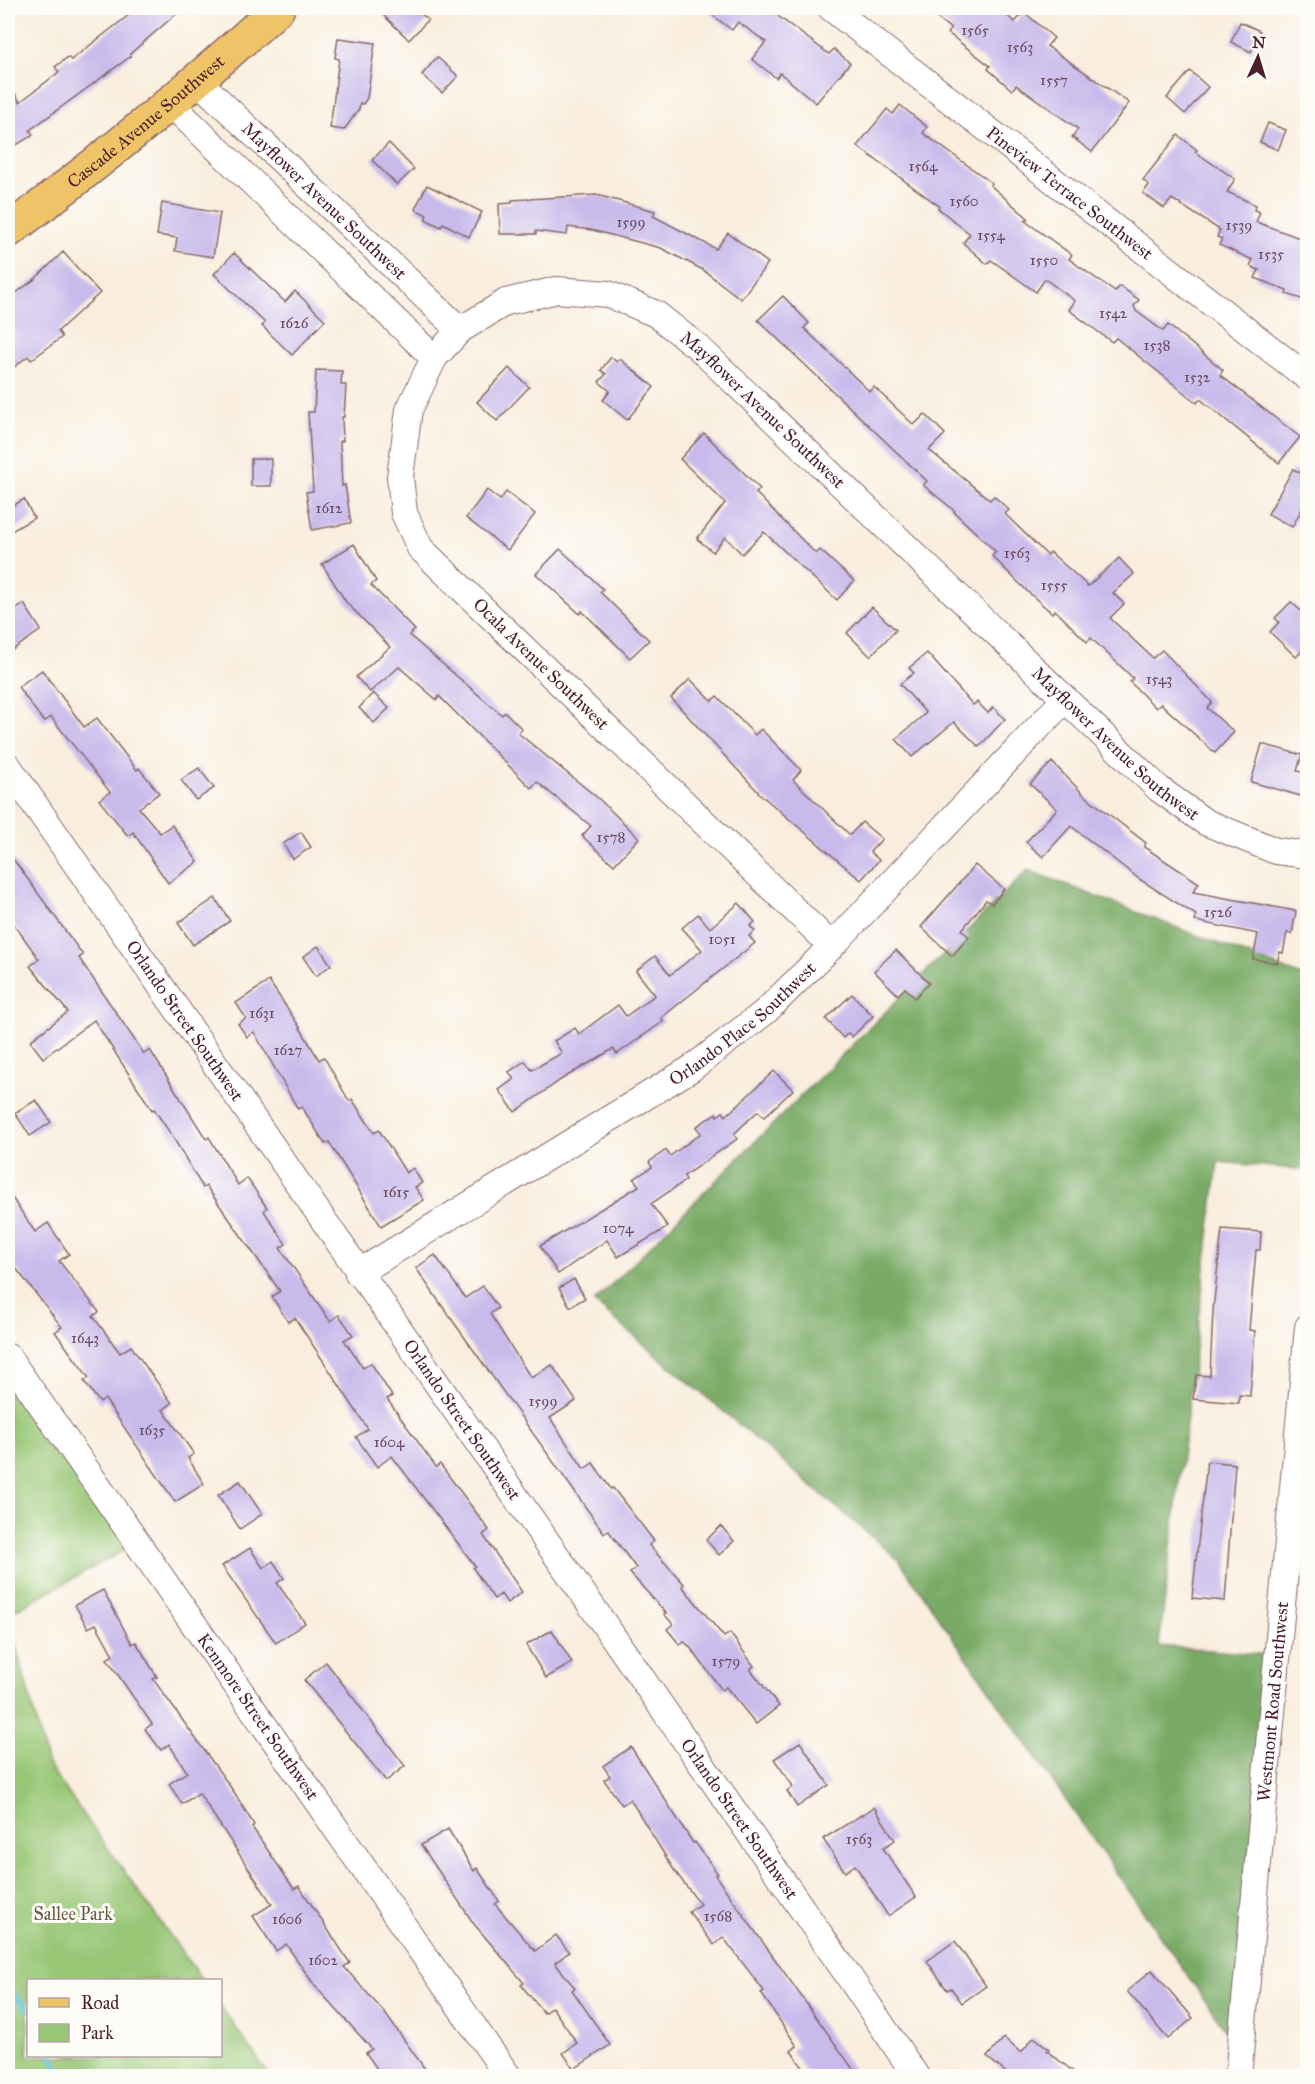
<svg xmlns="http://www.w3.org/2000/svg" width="1315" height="2084" font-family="'IM FELL Great Primer',serif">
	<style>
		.green { fill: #97c675; stroke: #707250; stroke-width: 1.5 }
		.forest { fill: #79ab66; stroke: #626548; stroke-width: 1.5 }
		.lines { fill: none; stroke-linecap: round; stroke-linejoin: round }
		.stream { stroke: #5bc2d9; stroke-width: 6 }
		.building { fill: #c8baeb }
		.minor-casing { stroke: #87676a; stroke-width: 28 }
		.major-casing { stroke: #87676a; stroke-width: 36 }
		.minor { stroke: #fff; stroke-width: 26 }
		.major { stroke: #efc469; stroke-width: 33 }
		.labels { text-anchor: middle; stroke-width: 6; stroke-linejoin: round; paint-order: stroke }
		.number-label { font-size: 15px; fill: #6a465b }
		.street-label { font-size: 18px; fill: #4a1f2b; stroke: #fdfcf7 }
		.park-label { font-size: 18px; fill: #655945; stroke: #fdfcf7 }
	</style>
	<rect width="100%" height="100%" fill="#fdfcf7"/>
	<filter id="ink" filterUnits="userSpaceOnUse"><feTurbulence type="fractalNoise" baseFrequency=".0167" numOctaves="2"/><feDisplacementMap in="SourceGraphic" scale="12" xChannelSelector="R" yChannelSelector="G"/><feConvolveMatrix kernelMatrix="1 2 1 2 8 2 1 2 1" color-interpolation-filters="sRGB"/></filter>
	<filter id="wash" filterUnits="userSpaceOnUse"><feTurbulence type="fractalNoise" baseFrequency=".008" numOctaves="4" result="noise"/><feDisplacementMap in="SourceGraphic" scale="24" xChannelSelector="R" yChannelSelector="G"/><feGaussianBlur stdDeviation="1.35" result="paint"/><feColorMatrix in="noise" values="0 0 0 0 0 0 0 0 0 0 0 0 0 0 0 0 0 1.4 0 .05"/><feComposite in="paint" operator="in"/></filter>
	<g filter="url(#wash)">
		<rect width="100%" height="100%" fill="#f9eede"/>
		<g class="green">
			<polygon points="8,1372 132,1546 8,1614"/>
			<polygon points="8,1617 48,1765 202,1980 28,1980 28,2056 220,2056 221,2007 270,2076 8,2076"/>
		</g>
		<polygon class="forest" points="1028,870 1307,978 1307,1170 1218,1162 1159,1646 1270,1655 1233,2041 899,1560 594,1302"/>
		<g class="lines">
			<g class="stream">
				<polyline points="8,1989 28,2009"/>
				<polyline points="53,2056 59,2076"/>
			</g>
		</g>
		<g id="blocks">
			<g class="building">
				<polygon points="138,8 183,8 130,54 131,56 30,130 33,135 8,150 8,82 20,102 59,72 55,67 68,57 71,60"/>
				<polygon points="376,8 416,8 428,20 409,40"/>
				<polygon points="703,8 767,8 829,54 834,49 850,63 816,103 780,73 776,78 752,59 766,42 738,22 732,30"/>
				<polygon points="924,8 997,8 1015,22 1024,12 1054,38 1047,46 1129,103 1092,152 1072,137 1078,129 1016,85 1012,90 988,69 990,66 948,33 951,29"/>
				<polygon points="1240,22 1260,31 1251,52 1231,42"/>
				<polygon points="338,38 375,43 367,98 363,104 360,103 359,109 344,130 330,128 339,59 335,58"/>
				<polygon points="437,57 458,76 442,93 422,75"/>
				<polygon points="1190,71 1208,87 1185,114 1167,98"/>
				<polygon points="900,105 927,127 923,133 992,183 990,185 1028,218 1025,221 1072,255 1069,259 1115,292 1120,286 1139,300 1134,306 1136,311 1163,331 1168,325 1182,336 1223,370 1220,375 1300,437 1279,463 1200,399 1197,403 1116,338 1112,342 1069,310 1075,301 1045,279 1036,292 991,260 987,264 963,243 970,234 938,208 939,206 857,146 887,109 893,114"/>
				<polygon points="1268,123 1286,130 1278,150 1260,142"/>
				<polygon points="1178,135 1197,150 1195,152 1235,179 1227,192 1256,205 1254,210 1260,212 1256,222 1308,241 1308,301 1286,294 1287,290 1255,278 1259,270 1250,266 1253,260 1219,245 1222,239 1217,237 1220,230 1172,199 1164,208 1143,193 1149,185 1143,180"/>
				<polygon points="389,143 414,169 397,185 372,160"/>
				<polygon points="427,185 482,212 469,237 443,223 441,227 425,219 427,215 415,209"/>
				<polygon points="597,195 655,211 653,216 716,249 728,233 768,263 741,299 703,270 661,248 592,230 568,227 567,235 536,231 536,234 500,234 499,204 512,203 512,200"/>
				<polygon points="162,203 220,213 213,257 175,251 177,238 157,235"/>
				<polygon points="63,252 100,293 58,331 62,337 31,360 28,356 8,372 8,299 35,279"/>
				<polygon points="234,253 285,302 295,291 325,320 292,355 262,326 265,323 214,274"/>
				<polygon points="783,296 809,323 804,328 870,392 874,387 914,425 925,414 945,434 929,450 990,500 994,496 1009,510 1005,514 1047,555 1050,552 1088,586 1119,558 1134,574 1113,593 1124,604 1110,618 1153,658 1162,650 1212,702 1207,708 1234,732 1215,753 1161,704 1156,708 1130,682 1133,678 1091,638 1087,642 1055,610 1052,613 1028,592 992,556 996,552 954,512 955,511 923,485 927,481 758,320"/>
				<polygon points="611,357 617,362 620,359 654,387 627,420 603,400 610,391 599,382 606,374 601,370"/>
				<polygon points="509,368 529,387 497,421 477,402"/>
				<polygon points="316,370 342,371 341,385 346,385 344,417 342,417 343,441 340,441 342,486 345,485 351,523 312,530 306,492 313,491 308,412 314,412"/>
				<polygon points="704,433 760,489 756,493 816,554 820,550 854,581 837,600 764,532 742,554 725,537 713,552 697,539 725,503 680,459"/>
				<rect x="251" y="459" width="20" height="27"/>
				<polygon points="1293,469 1308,477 1308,498 1292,527 1268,514"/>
				<polygon points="487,490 500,500 506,492 535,514 508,550 466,518"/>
				<polygon points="24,499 34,518 8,533 8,509"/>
				<polygon points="354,544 376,581 371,585 415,630 409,635 502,715 505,712 522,729 518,733 599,799 639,838 614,865 582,836 591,826 537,782 531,788 439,696 437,700 399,667 370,692 356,677 390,647 346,602 322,564"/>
				<polygon points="560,549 603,589 600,592 649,640 630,658 582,611 580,614 536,574"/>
				<polygon points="1291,602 1308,617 1308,645 1296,657 1270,632 1279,622 1275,618"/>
				<polygon points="24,604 41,630 8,653 8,615"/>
				<polygon points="872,607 896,630 870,656 847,633"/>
				<polygon points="927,653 973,705 977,702 988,713 993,707 1005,719 979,747 954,722 912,757 896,739 926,713 900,684 914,673 909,668"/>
				<polygon points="42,670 84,727 97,718 137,770 139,768 159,793 139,808 160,833 172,825 198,862 168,883 133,832 128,836 99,800 110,792 51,717 44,722 18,687"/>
				<polygon points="690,679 712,701 717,696 755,735 761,729 801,770 793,780 850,835 862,822 882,839 870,852 879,860 861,880 761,795 671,698"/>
				<polygon points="373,693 389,708 374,723 359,708"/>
				<polygon points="1262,744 1302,755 1297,771 1308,774 1308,798 1251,782"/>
				<polygon points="1052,762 1084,795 1146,843 1144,847 1199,883 1193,892 1296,911 1292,934 1287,933 1283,953 1280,952 1277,963 1253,959 1258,934 1195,921 1196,915 1139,879 1071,826 1043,857 1026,842 1057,809 1030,784"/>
				<polygon points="199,768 214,788 196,800 181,780"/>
				<polygon points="301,832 311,847 293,859 283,844"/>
				<polygon points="8,852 83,955 79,958 144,1054 150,1050 206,1139 209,1137 238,1185 247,1178 267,1208 264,1211 286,1244 280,1248 330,1321 339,1315 353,1335 344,1340 363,1368 371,1363 392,1396 387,1399 436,1467 440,1464 489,1530 483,1535 522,1592 507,1603 501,1594 494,1599 473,1568 475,1566 392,1456 377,1467 356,1437 368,1429 295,1318 288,1322 272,1297 280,1291 206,1186 203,1188 174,1139 154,1109 152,1110 94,1020 43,1058 30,1041 68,1012 30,966 39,959 8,916"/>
				<polygon points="975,865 1004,889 992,904 986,900 962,930 969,937 952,956 921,927"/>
				<polygon points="215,898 230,921 193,945 178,923"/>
				<polygon points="739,903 755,922 750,926 755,931 749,936 755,943 661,1018 664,1021 617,1054 613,1049 562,1079 515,1112 499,1090 514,1079 509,1072 525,1061 532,1070 562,1053 554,1041 575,1028 579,1034 618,1005 626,1016 655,995 636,971 655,956 670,975 702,950 682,928 698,914 710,928"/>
				<polygon points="318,946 331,965 316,976 303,957"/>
				<polygon points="896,950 929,983 915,998 905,988 898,995 874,971"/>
				<polygon points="269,981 299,1026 319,1060 324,1057 349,1101 352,1099 374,1133 379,1130 406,1173 413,1168 422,1183 415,1187 424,1200 381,1226 329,1142 325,1144 302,1107 298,1109 254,1032 247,1037 238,1024 246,1018 236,1003"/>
				<polygon points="852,994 873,1016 852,1037 848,1033 843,1038 826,1019"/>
				<polygon points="774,1071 793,1090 764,1117 758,1111 734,1134 737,1139 684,1176 686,1180 651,1204 668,1227 618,1257 607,1240 558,1274 540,1246 639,1186 634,1179 652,1167 649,1162 666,1150 670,1156 701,1133 696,1127 716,1113 717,1116 723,1112 726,1116"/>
				<polygon points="36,1100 51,1122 30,1136 15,1113"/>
				<polygon points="8,1192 35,1232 48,1223 69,1254 59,1261 99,1312 93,1316 120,1353 131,1346 172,1403 163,1410 194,1454 188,1458 204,1484 175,1502 105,1399 100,1403 84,1381 89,1378 55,1332 62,1327 8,1258"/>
				<polygon points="1222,1229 1261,1232 1260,1250 1256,1250 1249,1330 1255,1331 1250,1396 1239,1395 1239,1403 1193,1399 1196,1375 1210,1376 1213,1310"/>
				<polygon points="435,1255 465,1298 483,1286 498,1308 490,1314 531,1378 552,1365 576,1401 550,1418 584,1469 593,1463 611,1489 613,1488 654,1541 649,1545 684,1584 682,1586 724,1637 730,1633 754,1666 750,1669 779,1706 756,1724 726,1687 722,1690 689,1646 684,1642 680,1645 667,1629 673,1624 664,1614 666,1613 630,1573 636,1568 608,1530 604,1533 440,1303 416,1268"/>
				<polygon points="574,1279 585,1298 570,1307 559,1288"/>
				<polygon points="1207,1461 1235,1464 1225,1601 1192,1598"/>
				<polygon points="240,1481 262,1514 240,1529 218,1495"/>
				<polygon points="721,1526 734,1541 719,1555 706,1540"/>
				<polygon points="250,1548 263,1568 273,1561 284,1578 277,1583 305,1623 276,1643 222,1566"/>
				<polygon points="103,1590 132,1644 136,1642 157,1677 153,1679 234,1792 254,1825 252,1827 294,1889 299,1886 350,1963 344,1967 384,2012 430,2076 382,2076 366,2053 372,2049 315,1986 286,1944 276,1951 253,1916 272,1904 199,1793 182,1804 169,1784 187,1772 169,1744 161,1750 145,1729 152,1724 107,1659 113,1655 96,1624 88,1628 75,1605"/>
				<polygon points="552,1630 572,1663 546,1678 526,1645"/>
				<polygon points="326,1662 405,1766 386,1781 304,1680"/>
				<polygon points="800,1742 829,1785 797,1807 787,1791 793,1786 774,1759"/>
				<polygon points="631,1747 693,1843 695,1842 718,1874 715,1875 858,2076 809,2076 791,2051 797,2046 761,1993 764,1991 723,1937 714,1945 689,1912 700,1904 674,1870 630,1799 622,1805 604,1780 610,1776 603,1766"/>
				<polygon points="874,1807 895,1840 883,1848 916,1897 888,1916 855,1865 845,1872 823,1839"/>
				<polygon points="448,1829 474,1871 477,1868 499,1901 495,1904 535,1951 556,1935 569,1952 555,1963 575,1988 572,1990 610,2045 574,2069 563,2053 577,2043 552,2007 544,2013 521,1985 524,1983 474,1924 421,1845"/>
				<polygon points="955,1941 986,1986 962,2003 951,1988 947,1990 927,1961"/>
				<polygon points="1152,1970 1193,2018 1168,2039 1127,1991"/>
				<polygon points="1034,2037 1049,2049 1047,2051 1079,2076 1010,2076 987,2057 1004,2038 1021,2053"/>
			</g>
		</g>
	</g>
	<g filter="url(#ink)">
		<use href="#blocks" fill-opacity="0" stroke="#87676a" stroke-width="1.5"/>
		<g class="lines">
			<g class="minor-casing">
				<g id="minor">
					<path id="s1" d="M 831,8 L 1308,378"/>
					<path id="s2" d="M 198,81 L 460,330"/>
					<polyline points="171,104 434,358"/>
					<path id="s3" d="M 8,766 L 850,1978 L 916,2076"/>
					<path id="s4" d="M 832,946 L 420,548 L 404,513 L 400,477 L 409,410 L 434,358 L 460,330 L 506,302 L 557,290 L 608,294 L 656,314 L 699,348 L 1159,789 L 1205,822 L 1276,851 L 1308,855"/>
					<path id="s5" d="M 358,1273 L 692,1068 L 765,1012 L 832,946 L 1065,699"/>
					<path id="s6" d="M 8,1357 L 508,2076"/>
					<path id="s7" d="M 1238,2076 L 1308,1327"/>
				</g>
			</g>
			<g class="major-casing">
				<g id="major">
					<path id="s8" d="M 8,231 C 102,161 192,87 278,8"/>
				</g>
			</g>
			<use href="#minor" class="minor"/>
			<use href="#major" class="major"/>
		</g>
	</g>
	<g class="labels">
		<g class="number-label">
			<text x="975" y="35">1565</text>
			<text x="1020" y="52">1563</text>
			<text x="1054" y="85">1557</text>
			<text x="923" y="171">1564</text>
			<text x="964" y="206">1560</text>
			<text x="631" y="227">1599</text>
			<text x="1239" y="230">1539</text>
			<text x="991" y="240">1554</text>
			<text x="1271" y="259">1535</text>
			<text x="1044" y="265">1550</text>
			<text x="1113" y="318">1542</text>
			<text x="294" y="328">1626</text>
			<text x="1157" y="350">1538</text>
			<text x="1197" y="382">1532</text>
			<text x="329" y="513">1612</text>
			<text x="1017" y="558">1563</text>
			<text x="1054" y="590">1555</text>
			<text x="1159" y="684">1543</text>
			<text x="611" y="842">1578</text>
			<text x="1218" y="917">1526</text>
			<text x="722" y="944">1051</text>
			<text x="262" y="1018">1631</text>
			<text x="288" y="1055">1627</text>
			<text x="396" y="1197">1615</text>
			<text x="618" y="1233">1074</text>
			<text x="85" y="1343">1643</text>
			<text x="543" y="1406">1599</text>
			<text x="152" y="1435">1635</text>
			<text x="389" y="1447">1604</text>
			<text x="726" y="1666">1579</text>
			<text x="859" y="1844">1563</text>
			<text x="718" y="1921">1568</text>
			<text x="287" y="1924">1606</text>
			<text x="323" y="1965">1602</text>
		</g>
		<g class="street-label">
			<text dy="6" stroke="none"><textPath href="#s8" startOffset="176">Cascade Avenue Southwest</textPath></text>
			<text dy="6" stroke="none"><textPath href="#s1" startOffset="302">Pineview Terrace Southwest</textPath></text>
			<text dy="6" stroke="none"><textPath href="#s2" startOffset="174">Mayflower Avenue Southwest</textPath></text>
			<text dy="6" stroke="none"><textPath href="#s4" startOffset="1164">Mayflower Avenue Southwest</textPath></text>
			<text transform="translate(541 664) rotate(44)" y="6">Ocala Avenue Southwest</text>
			<text dy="6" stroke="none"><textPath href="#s4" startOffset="1650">Mayflower Avenue Southwest</textPath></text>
			<text dy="6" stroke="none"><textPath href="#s3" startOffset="310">Orlando Street Southwest</textPath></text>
			<text dy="6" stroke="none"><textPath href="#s5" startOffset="459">Orlando Place Southwest</textPath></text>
			<text dy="6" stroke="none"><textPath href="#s3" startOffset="796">Orlando Street Southwest</textPath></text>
			<text dy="6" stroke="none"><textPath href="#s7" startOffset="376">Westmont Road Southwest</textPath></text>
			<text dy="6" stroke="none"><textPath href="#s6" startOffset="438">Kenmore Street Southwest</textPath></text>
			<text dy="6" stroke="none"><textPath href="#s3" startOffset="1282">Orlando Street Southwest</textPath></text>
		</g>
		<g class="park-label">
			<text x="73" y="1920">Sallee Park</text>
		</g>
	</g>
	<rect width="1315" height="2084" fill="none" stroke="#fdfcf7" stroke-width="30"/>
	<rect x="27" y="1979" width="195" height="78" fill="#fdfcf7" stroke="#b5a4a5" stroke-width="1.5"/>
	<rect x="39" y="1998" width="30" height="9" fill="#efc469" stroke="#b5a4a5" stroke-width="1.5"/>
	<text x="81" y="2009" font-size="18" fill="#4a1f2b">Road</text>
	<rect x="39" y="2024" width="30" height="18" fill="#97c675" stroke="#b5a4a5" stroke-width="1.5"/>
	<text x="81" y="2039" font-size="18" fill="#4a1f2b">Park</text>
	<g transform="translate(1258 57) rotate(4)" stroke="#fdfcf7" stroke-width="4.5" paint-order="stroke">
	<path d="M0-4.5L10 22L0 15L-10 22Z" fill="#4a1f2b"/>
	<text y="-9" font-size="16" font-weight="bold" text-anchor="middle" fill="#4a1f2b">N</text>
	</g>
</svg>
